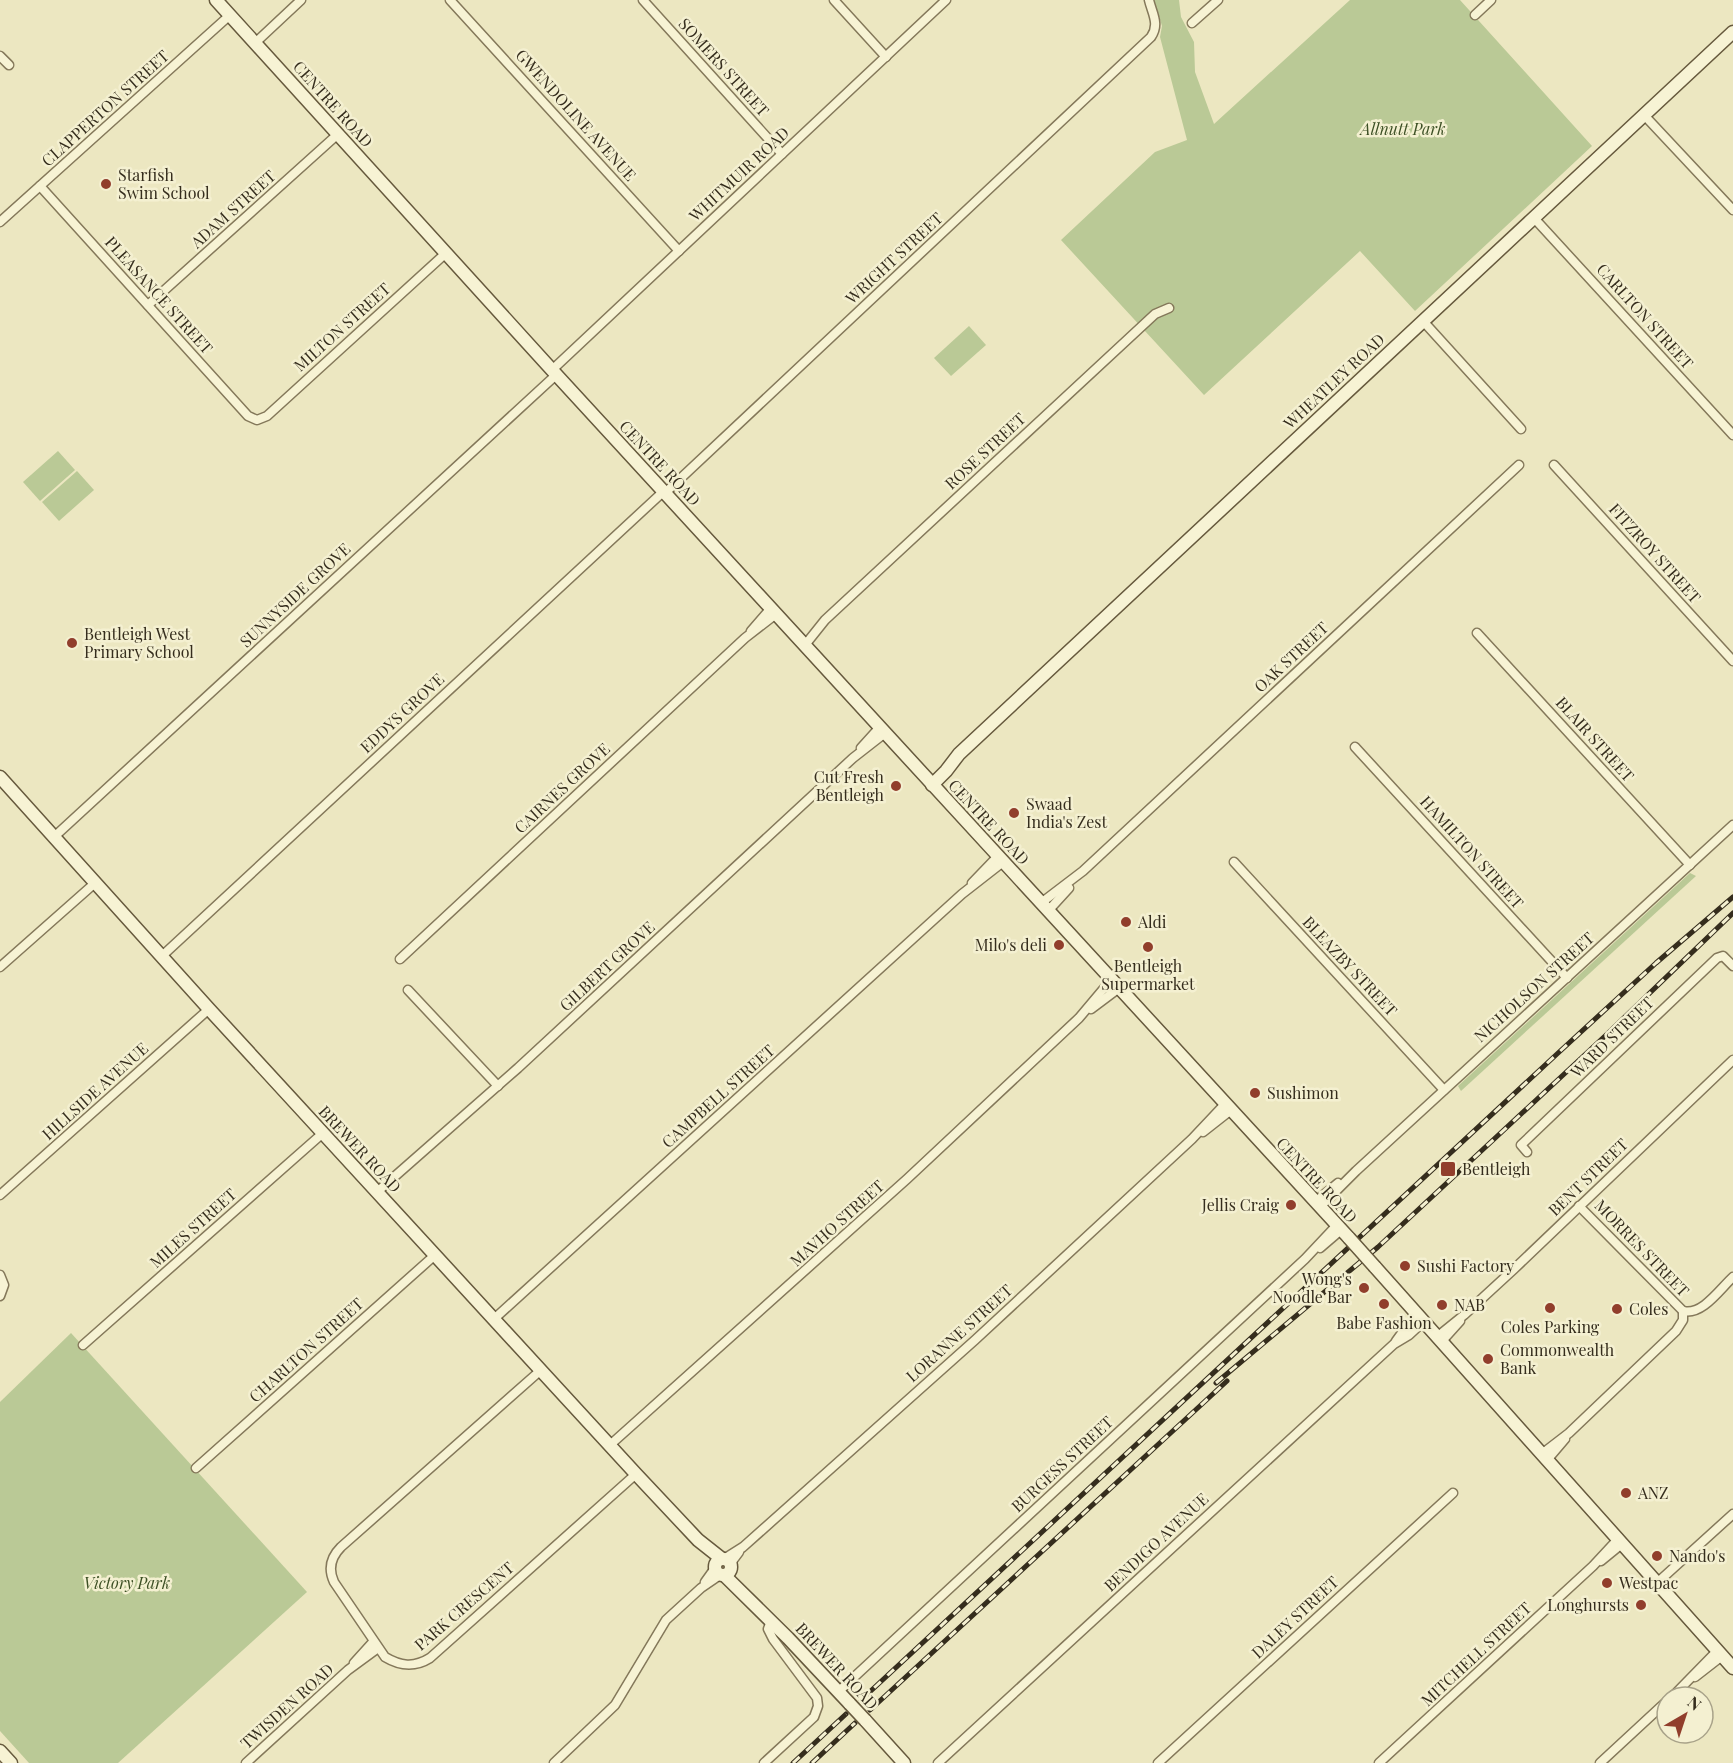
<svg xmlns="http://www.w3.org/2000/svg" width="1733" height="1763" font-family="'Playfair Display',serif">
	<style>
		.green { fill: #bac996 }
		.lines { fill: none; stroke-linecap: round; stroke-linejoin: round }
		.street-casing { stroke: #84785a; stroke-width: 11 }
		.secondary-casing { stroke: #66593d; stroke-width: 15 }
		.street { stroke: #f7f3d4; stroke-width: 8 }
		.secondary { stroke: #f7f3d4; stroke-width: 12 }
		.rail-casing { stroke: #352d1d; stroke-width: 5 }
		.rail { stroke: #f4f0d1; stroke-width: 3; stroke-dasharray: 9; stroke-linecap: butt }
		.secondary-bridge-casing { stroke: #66593d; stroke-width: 15; stroke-linecap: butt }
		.secondary-bridge { stroke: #f7f3d4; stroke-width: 12 }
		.poi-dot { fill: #913e2c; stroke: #f4f0d1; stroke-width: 2 }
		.labels { text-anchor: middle; stroke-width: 5; stroke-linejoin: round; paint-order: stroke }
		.street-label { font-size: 16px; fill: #352d1d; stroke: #f4f0d1 }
		.park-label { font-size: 16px; font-style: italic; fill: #3d5025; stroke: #f4f0d1 }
		.poi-label { font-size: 16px; fill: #352d1d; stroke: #f4f0d1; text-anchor: start }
	</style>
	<rect width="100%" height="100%" fill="#ece7c1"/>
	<g class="green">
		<polygon points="1154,0 1179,0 1181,17 1194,42 1195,72 1214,124 1350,0 1460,0 1592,146 1415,311 1360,251 1204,395 1061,240 1155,152 1187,140 1160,37 1162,26"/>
		<polygon points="969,326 986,345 951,376 934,358"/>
		<polygon points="58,451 75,470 40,501 23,482"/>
		<polygon points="77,471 94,490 59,521 42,502"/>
		<polygon points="1690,873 1696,876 1461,1091 1458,1086"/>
		<polygon points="71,1333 307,1592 118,1763 29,1763 0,1731 0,1402"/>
	</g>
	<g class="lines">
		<g class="street-casing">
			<g id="street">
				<polyline points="450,0 679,251"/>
				<polyline points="643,0 782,154"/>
				<polyline points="834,0 886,57"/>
				<polyline points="1475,15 1491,0"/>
				<polyline points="1192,23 1218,0"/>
				<polyline points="255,43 301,0"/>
				<polyline points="0,56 9,65"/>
				<polyline points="1644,115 1733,210"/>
				<polyline points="40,186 248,416 257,420 267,416 446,253"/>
				<polyline points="1534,218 1733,435"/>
				<polyline points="0,222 230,15"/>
				<polyline points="148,305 338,134"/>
				<polyline points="1423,321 1521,429"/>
				<polyline points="552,370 946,0"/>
				<polyline points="1554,465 1733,661"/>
				<path d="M 665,493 L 1151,37 C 1160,24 1152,13 1149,0"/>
				<polyline points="751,631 771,608"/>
				<polyline points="1477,633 1690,865"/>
				<polyline points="805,645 825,620 1155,314 1169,308"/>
				<polyline points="1355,747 1567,978"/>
				<polyline points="861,748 880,727"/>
				<polyline points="54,837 556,375"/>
				<polyline points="1234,862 1444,1090"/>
				<polyline points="972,883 998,856"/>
				<polyline points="1041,903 1083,871 1519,465"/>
				<polyline points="1048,911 1069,888"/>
				<polyline points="162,956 664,491"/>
				<polyline points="400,959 745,638 776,614"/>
				<polyline points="0,967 95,883"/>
				<polyline points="408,990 498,1086"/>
				<polyline points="1091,1009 1119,988"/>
				<polyline points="1203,1132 1231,1110"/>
				<polyline points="1527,1152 1521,1145 1717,958 1723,956 1733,966"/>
				<polyline points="377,1192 518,1068 853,758 885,733"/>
				<polyline points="0,1195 209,1009"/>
				<polyline points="1315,1202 1338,1183"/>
				<polyline points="1579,1206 1683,1311"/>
				<polyline points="1320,1207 1356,1171 1733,825"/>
				<polyline points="1320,1248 1341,1230"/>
				<polyline points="0,1275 4,1285 0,1296"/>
				<path d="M 1683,1311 C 1702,1316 1720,1289 1733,1277"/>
				<polyline points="494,1319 962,894 1003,862"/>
				<polyline points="1438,1336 1464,1315 1514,1269 1733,1060"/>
				<polyline points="1396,1341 1404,1330 1419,1316"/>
				<polyline points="1442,1341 1460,1321"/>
				<polyline points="83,1345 323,1133"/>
				<path d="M 541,1370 L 341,1547 C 331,1557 328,1569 334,1582 L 385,1657 C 400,1666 414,1668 430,1658 L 636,1474"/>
				<polyline points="610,1445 907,1179 1079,1018 1111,980"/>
				<polyline points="1543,1453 1569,1433 1676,1331 1683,1320 1683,1311"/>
				<polyline points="1548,1459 1565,1439"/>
				<polyline points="196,1468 435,1255"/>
				<polyline points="724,1559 743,1547 975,1340 1192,1139 1225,1104"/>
				<polyline points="1601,1561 1623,1543"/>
				<polyline points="730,1564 739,1552"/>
				<polyline points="705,1582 715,1568"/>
				<polyline points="1658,1582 1733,1514"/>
				<polyline points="354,1663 373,1642"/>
				<polyline points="1695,1677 1722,1656"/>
				<polyline points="838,1692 1305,1259 1337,1225"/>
				<polyline points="1672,1697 1717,1651"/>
				<polyline points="246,1763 348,1670 378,1648"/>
				<polyline points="554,1763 615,1705 666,1620 701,1588 720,1575"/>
				<polyline points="764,1763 814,1717 818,1706 817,1698 773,1639 768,1629 771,1621"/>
				<polyline points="938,1763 1394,1344 1409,1335 1424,1321"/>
				<polyline points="1158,1763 1453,1493"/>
				<polyline points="1379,1763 1593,1566 1619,1538"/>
				<polyline points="1600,1763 1667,1701"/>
			</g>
		</g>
		<g class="secondary-casing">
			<g id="secondary">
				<polyline points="216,0 552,370 1349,1238"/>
				<polyline points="0,777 209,1009 636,1474 698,1540 722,1559"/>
				<polyline points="932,785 946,771 959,754 1733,32"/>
				<polyline points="1375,1267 1733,1668"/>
				<circle cx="723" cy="1567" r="8"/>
				<polyline points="724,1575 788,1638 850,1704"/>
				<polyline points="865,1720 904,1763"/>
				<polyline points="0,1751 11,1763"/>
			</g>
		</g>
		<use href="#street" class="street"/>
		<use href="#secondary" class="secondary"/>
		<g class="rail-casing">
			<g id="rail">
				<polyline points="1216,1383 1378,1247 1605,1036 1733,913"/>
				<polyline points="861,1700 1557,1054 1656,963 1733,897"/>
				<polyline points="870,1710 1227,1381"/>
				<polyline points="793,1763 846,1714"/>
				<polyline points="812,1763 855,1723"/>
			</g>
		</g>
		<use href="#rail" class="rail"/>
		<g class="secondary-bridge-casing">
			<g id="secondary-bridge">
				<polyline points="1349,1238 1375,1267"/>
				<polyline points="850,1704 865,1720"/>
			</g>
		</g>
		<use href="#secondary-bridge" class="secondary-bridge"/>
	</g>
	<g class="poi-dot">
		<circle cx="106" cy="184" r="6"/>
		<circle cx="72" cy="643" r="6"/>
		<circle cx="896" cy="786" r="6"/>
		<circle cx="1014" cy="813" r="6"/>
		<circle cx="1126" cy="922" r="6"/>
		<circle cx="1059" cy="945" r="6"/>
		<circle cx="1148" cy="947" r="6"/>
		<circle cx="1255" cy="1093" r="6"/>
		<rect x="1440" y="1161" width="16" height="16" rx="3"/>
		<circle cx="1291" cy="1205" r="6"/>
		<circle cx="1405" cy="1266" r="6"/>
		<circle cx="1364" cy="1288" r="6"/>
		<circle cx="1384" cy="1304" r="6"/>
		<circle cx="1442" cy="1305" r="6"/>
		<circle cx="1550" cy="1308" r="6"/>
		<circle cx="1617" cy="1309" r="6"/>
		<circle cx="1488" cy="1359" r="6"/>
		<circle cx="1626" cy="1493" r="6"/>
		<circle cx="1657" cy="1556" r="6"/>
		<circle cx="1607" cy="1583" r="6"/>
		<circle cx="1641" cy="1605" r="6"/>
	</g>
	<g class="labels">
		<g class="street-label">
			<text transform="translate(724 67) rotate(48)" y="6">SOMERS STREET</text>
			<text transform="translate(333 104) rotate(48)" y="6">CENTRE ROAD</text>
			<text transform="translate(105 108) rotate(-42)" y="6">CLAPPERTON STREET</text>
			<text transform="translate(576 115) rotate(48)" y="6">GWENDOLINE AVENUE</text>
			<text transform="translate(739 174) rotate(-43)" y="6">WHITMUIR ROAD</text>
			<text transform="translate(233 209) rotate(-42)" y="6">ADAM STREET</text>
			<text transform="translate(894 258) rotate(-43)" y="6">WRIGHT STREET</text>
			<text transform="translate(159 295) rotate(48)" y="6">PLEASANCE STREET</text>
			<text transform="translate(1645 316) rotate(48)" y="6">CARLTON STREET</text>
			<text transform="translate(342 327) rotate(-42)" y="6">MILTON STREET</text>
			<text transform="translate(1334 381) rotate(-43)" y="6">WHEATLEY ROAD</text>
			<text transform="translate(985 451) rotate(-43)" y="6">ROSE STREET</text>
			<text transform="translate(660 463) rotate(47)" y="6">CENTRE ROAD</text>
			<text transform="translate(1655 553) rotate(48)" y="6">FITZROY STREET</text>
			<text transform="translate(295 595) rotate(-43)" y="6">SUNNYSIDE GROVE</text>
			<text transform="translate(1291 657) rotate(-43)" y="6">OAK STREET</text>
			<text transform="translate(402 713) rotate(-43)" y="6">EDDYS GROVE</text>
			<text transform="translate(1595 739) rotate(48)" y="6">BLAIR STREET</text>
			<text transform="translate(562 788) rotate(-43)" y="6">CAIRNES GROVE</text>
			<text transform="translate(989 822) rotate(47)" y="6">CENTRE ROAD</text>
			<text transform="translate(1472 852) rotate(48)" y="6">HAMILTON STREET</text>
			<text transform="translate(607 966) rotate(-43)" y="6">GILBERT GROVE</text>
			<text transform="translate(1350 966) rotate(47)" y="6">BLEAZBY STREET</text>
			<text transform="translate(1534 987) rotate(-42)" y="6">NICHOLSON STREET</text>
			<text transform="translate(1612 1037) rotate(-44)" y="6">WARD STREET</text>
			<text transform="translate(95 1091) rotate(-42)" y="6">HILLSIDE AVENUE</text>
			<text transform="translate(718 1096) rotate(-42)" y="6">CAMPBELL STREET</text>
			<text transform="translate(360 1149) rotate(47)" y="6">BREWER ROAD</text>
			<text transform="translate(1588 1177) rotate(-44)" y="6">BENT STREET</text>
			<text transform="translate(1317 1180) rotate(47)" y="6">CENTRE ROAD</text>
			<text transform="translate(837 1223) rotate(-42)" y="6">MAVHO STREET</text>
			<text transform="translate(193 1228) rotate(-42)" y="6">MILES STREET</text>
			<text transform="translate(1642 1248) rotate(46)" y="6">MORRES STREET</text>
			<text transform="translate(959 1333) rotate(-42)" y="6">LORANNE STREET</text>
			<text transform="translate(306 1350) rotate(-42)" y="6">CHARLTON STREET</text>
			<text transform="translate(1062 1464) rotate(-43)" y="6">BURGESS STREET</text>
			<text transform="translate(1156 1542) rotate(-43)" y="6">BENDIGO AVENUE</text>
			<text transform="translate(464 1606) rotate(-41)" y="6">PARK CRESCENT</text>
			<text transform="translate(1295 1617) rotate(-43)" y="6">DALEY STREET</text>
			<text transform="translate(1476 1654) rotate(-43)" y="6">MITCHELL STREET</text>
			<text transform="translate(837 1666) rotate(47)" y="6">BREWER ROAD</text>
			<text transform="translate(287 1706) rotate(-42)" y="6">TWISDEN ROAD</text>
		</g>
		<g class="park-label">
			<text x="1403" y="135">Allnutt Park</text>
			<text x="127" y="1589">Victory Park</text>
		</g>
		<g class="poi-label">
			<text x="118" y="181">Starfish<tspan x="118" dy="18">Swim School</tspan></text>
			<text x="84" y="640">Bentleigh West<tspan x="84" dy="18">Primary School</tspan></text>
			<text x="884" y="783" text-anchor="end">Cut Fresh<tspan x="884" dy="18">Bentleigh</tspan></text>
			<text x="1026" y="810">Swaad<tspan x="1026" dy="18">India's Zest</tspan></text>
			<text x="1138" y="928">Aldi</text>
			<text x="1047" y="951" text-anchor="end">Milo's deli</text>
			<text x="1148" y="972" text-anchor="middle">Bentleigh<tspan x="1148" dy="18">Supermarket</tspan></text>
			<text x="1267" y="1099">Sushimon</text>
			<text x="1462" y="1175">Bentleigh</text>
			<text x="1279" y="1211" text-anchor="end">Jellis Craig</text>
			<text x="1417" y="1272">Sushi Factory</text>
			<text x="1352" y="1285" text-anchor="end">Wong's<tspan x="1352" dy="18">Noodle Bar</tspan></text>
			<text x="1454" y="1311">NAB</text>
			<text x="1629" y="1315">Coles</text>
			<text x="1384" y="1329" text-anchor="middle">Babe Fashion</text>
			<text x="1550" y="1333" text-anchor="middle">Coles Parking</text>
			<text x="1500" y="1356">Commonwealth<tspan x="1500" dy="18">Bank</tspan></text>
			<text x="1638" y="1499">ANZ</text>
			<text x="1669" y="1562">Nando's</text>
			<text x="1619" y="1589">Westpac</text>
			<text x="1629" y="1611" text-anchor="end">Longhursts</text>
		</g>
	</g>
	<g transform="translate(1685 1715) rotate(39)"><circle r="28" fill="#f4f0d1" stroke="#a8a289" stroke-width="1.5"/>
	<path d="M0-4.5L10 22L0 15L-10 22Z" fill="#913e2c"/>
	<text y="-9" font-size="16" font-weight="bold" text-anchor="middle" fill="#352d1d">N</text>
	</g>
</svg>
